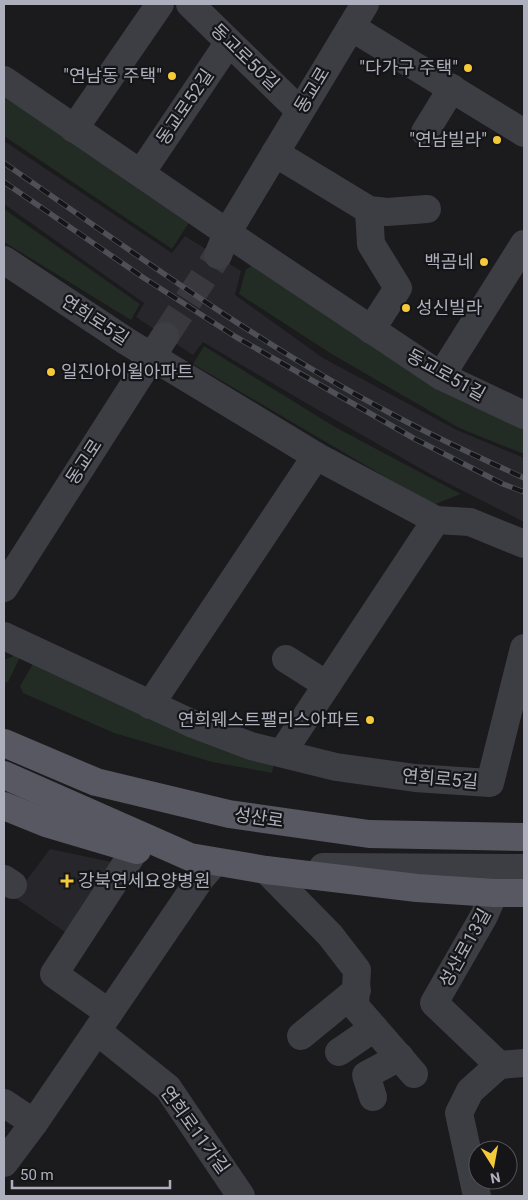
<svg xmlns="http://www.w3.org/2000/svg" width="528" height="1200" font-family="Roboto,'Noto Sans KR',sans-serif">
	<style>
		.built { fill: #27262a }
		.green { fill: #222b24 }
		.lines { fill: none; stroke-linecap: round; stroke-linejoin: round }
		.minor-tunnel { stroke: #38383d; stroke-width: 28; stroke-dasharray: 28 14; stroke-linecap: butt }
		.minor { stroke: #3d3d44; stroke-width: 28 }
		.major { stroke: #575861; stroke-width: 28 }
		.rail-casing { stroke: #4e4f57; stroke-width: 5.5 }
		.rail { stroke: #151518; stroke-width: 4; stroke-dasharray: 11; stroke-linecap: butt }
		.poi-dot { fill: #f5ca3a; stroke: #151518; stroke-width: 2 }
		.labels { text-anchor: middle; stroke-width: 4.5; stroke-linejoin: round; paint-order: stroke }
		.street-label { font-size: 18px; fill: #adb0bc; stroke: #151518 }
		.poi-label { font-size: 18px; fill: #adb0bc; stroke: #151518; text-anchor: end }
	</style>
	<rect width="100%" height="100%" fill="#1b1a1d"/>
	<g class="built">
		<polygon points="4,141 172,253 185,236 241,271 235,295 323,358 457,430 524,458 524,522 432,475 306,403 203,342 193,355 136,317 144,303 4,204"/>
		<polygon points="50,849 121,864 68,934 14,897"/>
	</g>
	<g class="green">
		<polygon points="4,87 190,221 172,249 4,136"/>
		<polygon points="4,209 140,304 131,320 4,242"/>
		<polygon points="264,259 524,418 524,454 459,428 330,353 239,294 246,269"/>
		<polygon points="204,346 335,427 461,494 433,505 193,364"/>
		<polygon points="16,655 20,657 8,682 4,683 4,660"/>
		<polygon points="33,664 275,758 272,773 212,762 114,733 23,693 20,686"/>
	</g>
	<g class="lines">
		<polyline class="minor-tunnel" points="165,336 218,255"/>
		<g class="minor">
			<polyline points="190,4 300,111"/>
			<polyline points="351,27 524,133"/>
			<polyline points="4,80 248,247 441,376 524,415"/>
			<polyline points="74,129 160,4"/>
			<polyline points="425,132 452,88"/>
			<polyline points="275,153 369,210 387,212 427,209"/>
			<polyline points="141,173 229,42"/>
			<polyline points="369,210 371,244 398,288 371,330"/>
			<polyline points="218,255 227,233 365,4"/>
			<polyline points="4,260 126,341 316,456 436,520 470,522 524,544"/>
			<polyline points="441,376 524,244"/>
			<polyline points="4,588 165,336"/>
			<polyline points="4,636 193,724 251,746 336,767 415,778 490,783 524,648"/>
			<polyline points="286,659 327,685"/>
			<polyline points="150,705 316,456"/>
			<polyline points="282,753 436,520"/>
			<polyline points="323,867 524,868"/>
			<polyline points="266,870 330,935 357,970 355,1006 414,1074"/>
			<polyline points="4,879 13,885"/>
			<polyline points="494,893 484,916 434,1003 499,1065 524,1063"/>
			<polyline points="109,1013 54,974 135,850"/>
			<polyline points="97,1031 168,1088 241,1196"/>
			<polyline points="301,1036 357,990"/>
			<polyline points="339,1052 374,1028"/>
			<polyline points="373,1097 366,1075 400,1057"/>
			<polyline points="4,1103 34,1123"/>
			<polyline points="4,1163 34,1123 201,878 215,862"/>
			<polyline points="477,1196 459,1113 470,1091 499,1065"/>
		</g>
		<g class="major">
			<polyline points="4,743 96,782 229,814 369,834 524,837"/>
			<polyline points="4,775 190,857 266,870 417,888 494,893 524,893"/>
			<polyline points="4,806 46,823 137,850"/>
		</g>
		<g class="rail-casing">
			<g id="rail">
				<path d="M 4,163 C 129,249 253,341 388,412 C 432,436 478,457 524,478"/>
				<polyline points="4,182 144,278 236,337 415,439 503,484 524,492"/>
			</g>
		</g>
		<use href="#rail" class="rail"/>
	</g>
	<g class="poi-dot">
		<circle cx="468" cy="68" r="5"/>
		<circle cx="172" cy="76" r="5"/>
		<circle cx="497" cy="140" r="5"/>
		<circle cx="484" cy="262" r="5"/>
		<circle cx="406" cy="308" r="5"/>
		<circle cx="51" cy="372" r="5"/>
		<circle cx="370" cy="720" r="5"/>
		<path d="M64.5 873.5h5v5h5v5h-5v5h-5v-5h-5v-5h5z"/>
	</g>
	<g class="labels">
		<g class="street-label">
			<text transform="translate(245 57) rotate(44)" y="6">동교로50길</text>
			<text transform="translate(312 90) rotate(-59)" y="6">동교로</text>
			<text transform="translate(185 107) rotate(-56)" y="6">동교로52길</text>
			<text transform="translate(95 320) rotate(33)" y="6">연희로5길</text>
			<text transform="translate(446 375) rotate(29)" y="6">동교로51길</text>
			<text transform="translate(84 462) rotate(-57)" y="6">동교로</text>
			<text transform="translate(440 779) rotate(5)" y="6">연희로5길</text>
			<text transform="translate(259 818) rotate(8)" y="6">성산로</text>
			<text transform="translate(465 948) rotate(-61)" y="6">성산로13길</text>
			<text transform="translate(195 1130) rotate(54)" y="6">연희로11가길</text>
		</g>
		<g class="poi-label">
			<text x="458" y="74">"다가구 주택"</text>
			<text x="162" y="82">"연남동 주택"</text>
			<text x="487" y="146">"연남빌라"</text>
			<text x="474" y="268">백곰네</text>
			<text x="416" y="314" text-anchor="start">성신빌라</text>
			<text x="61" y="378" text-anchor="start">일진아이윌아파트</text>
			<text x="360" y="726">연희웨스트팰리스아파트</text>
			<text x="78" y="887" text-anchor="start">강북연세요양병원</text>
		</g>
	</g>
	<rect width="528" height="1200" fill="none" stroke="#adb0bc" stroke-width="10"/>
	<g transform="translate(493 1165) rotate(169)"><circle r="24" fill="#151518" stroke="#52535a"/>
	<path d="M0-4L9 19L0 12L-9 19Z" fill="#f5ca3a"/>
	<text y="-8" font-size="14" font-weight="bold" text-anchor="middle" fill="#adb0bc">N</text>
	</g>
	<path d="M12 1180v8h158v-8" fill="none" stroke="#adb0bc" stroke-width="2.5"/>
	<text x="20" y="1180" font-size="15" fill="#adb0bc" stroke="#151518" stroke-width="4" paint-order="stroke">50 m</text>
</svg>
